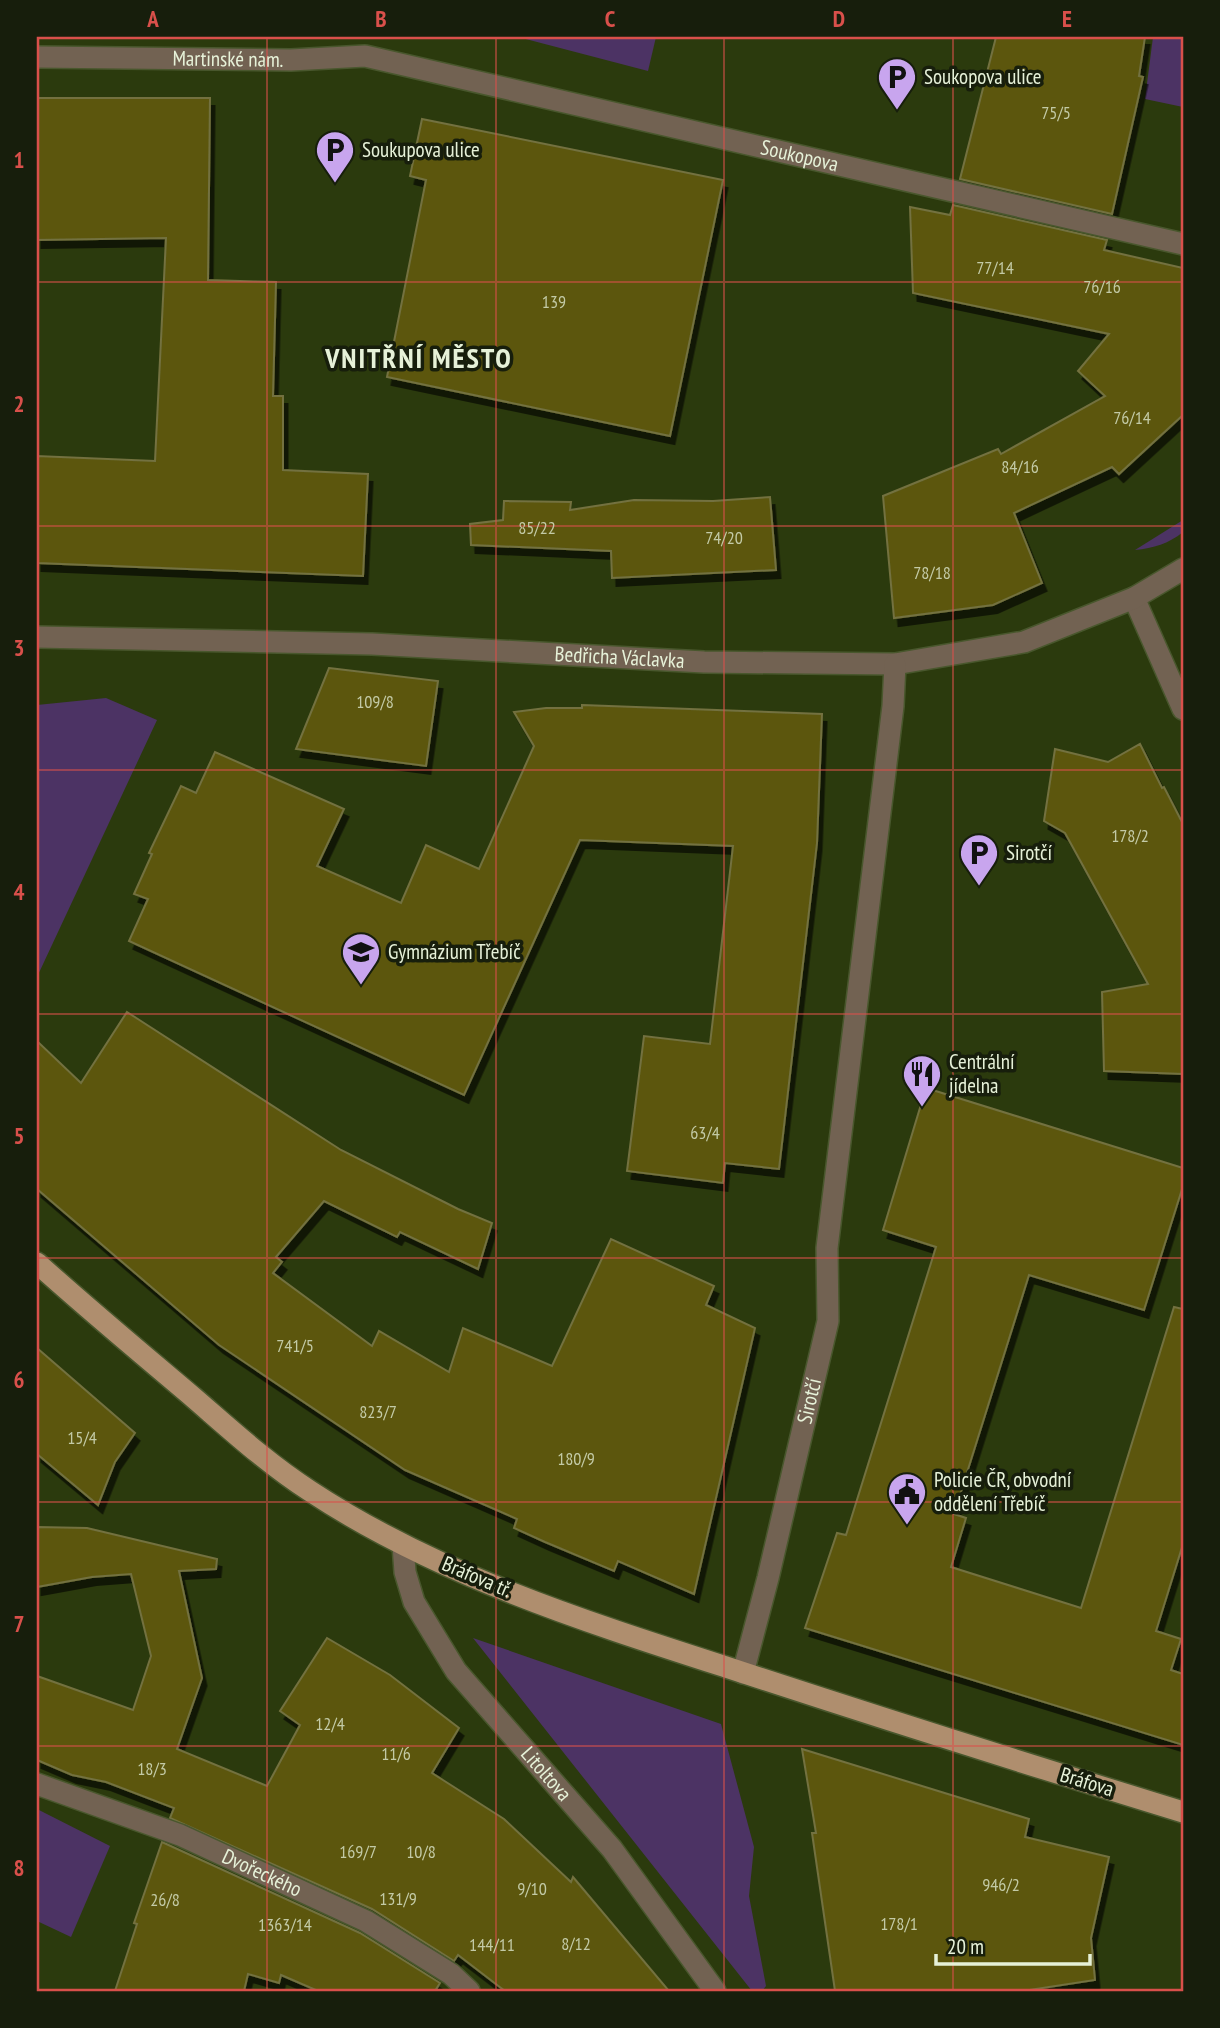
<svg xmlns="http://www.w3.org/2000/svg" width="1220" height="2028" font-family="'PT Sans Narrow',sans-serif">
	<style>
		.green { fill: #4c3364 }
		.building { fill: #5b5710; stroke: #73713f; stroke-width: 2; filter: url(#shadow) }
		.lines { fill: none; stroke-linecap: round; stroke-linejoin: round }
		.minor-casing { stroke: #49572d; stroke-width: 24 }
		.major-casing { stroke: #49572d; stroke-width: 24 }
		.minor { stroke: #726252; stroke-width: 21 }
		.major { stroke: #af8e6e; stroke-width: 21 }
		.grid { fill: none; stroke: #d9504b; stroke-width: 2; stroke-opacity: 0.55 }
		.labels { text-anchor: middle; stroke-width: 7; stroke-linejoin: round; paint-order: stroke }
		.number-label { font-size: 18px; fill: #c3caa6 }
		.street-label { font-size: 21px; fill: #e6f1d8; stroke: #171e0c }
		.poi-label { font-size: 21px; fill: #e6f1d8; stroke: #171e0c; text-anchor: start }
		.district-label { font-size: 28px; font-weight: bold; letter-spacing: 2px; fill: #e6f1d8; stroke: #171e0c }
		.neatline { fill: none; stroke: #d9504b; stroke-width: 2.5 }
		.grid-label { font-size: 23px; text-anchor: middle; font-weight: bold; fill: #d9504b }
	</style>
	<defs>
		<filter id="shadow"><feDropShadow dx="4.5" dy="8" stdDeviation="0" flood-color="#0009"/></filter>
	</defs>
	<rect width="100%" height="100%" fill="#2b3a0d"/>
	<g class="green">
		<polygon points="518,37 656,37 648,71"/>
		<polygon points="1153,37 1183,37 1183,107 1145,99"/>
		<path d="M 1183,520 L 1183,532 C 1168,544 1154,548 1135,550 Z"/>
		<polygon points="106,698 157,720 37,977 37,705"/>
		<polygon points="473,1638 721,1724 754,1847 749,1896 766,1986 762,1991 752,1991"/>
		<polygon points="37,1809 110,1846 71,1937 37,1921"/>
	</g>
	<g class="building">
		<polygon points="996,37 1145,37 1139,76 1143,77 1112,214 960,179"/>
		<polygon points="37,98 210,98 208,280 276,282 273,396 283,396 283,470 368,474 363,576 37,563 37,456 155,461 166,238 37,240"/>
		<polygon points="422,119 723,180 670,436 387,377 426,180 410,176"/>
		<polygon points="953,205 1107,240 1104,250 1183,268 1183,415 1119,474 1112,467 1014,513 1042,583 993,605 894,618 883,496 998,449 1001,454 1105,396 1078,371 1109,334 913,293 910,207 950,215"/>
		<polygon points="770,497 776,570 612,578 611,551 471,545 470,524 503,520 504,501 571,502 570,510 634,500 713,501"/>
		<polygon points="329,668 438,681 426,766 296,749"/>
		<polygon points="582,705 822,714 817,843 779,1169 725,1163 723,1183 627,1171 644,1036 710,1044 733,846 580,840 464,1095 129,941 148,899 134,894 152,854 149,853 181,786 196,793 215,752 344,809 317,866 401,903 426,845 479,869 534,746 514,712 546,708 582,708"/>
		<polygon points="1140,744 1162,788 1164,787 1183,824 1183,1074 1104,1071 1102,992 1148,984 1065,833 1044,821 1055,749 1108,762"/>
		<polygon points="127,1012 341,1150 458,1209 492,1223 478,1269 400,1232 397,1237 324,1201 276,1257 282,1262 273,1273 372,1346 379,1331 449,1372 463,1328 552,1366 611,1239 714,1286 706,1305 755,1328 694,1594 618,1561 614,1571 545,1542 514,1528 517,1519 405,1470 219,1345 37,1189 37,1041 81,1083"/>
		<polygon points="926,1088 1183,1168 1183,1186 1144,1310 1029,1275 954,1514 966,1518 951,1567 1081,1608 1174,1307 1183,1309 1183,1544 1156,1631 1181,1639 1171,1670 1183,1674 1183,1745 805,1628 837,1533 846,1535 936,1247 883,1230"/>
		<polygon points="37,1348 135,1433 115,1462 98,1505 37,1454"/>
		<polygon points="37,1527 87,1528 217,1559 216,1569 179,1571 202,1678 177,1749 267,1786 300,1725 280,1711 327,1638 390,1675 459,1728 432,1773 504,1819 571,1882 573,1877 669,1991 505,1991 458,1955 454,1961 372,1909 170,1818 174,1808 106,1782 72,1775 37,1760 37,1676 133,1710 151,1656 131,1574 92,1577 37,1587"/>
		<polygon points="802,1749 1029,1819 1025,1837 1109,1857 1091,1938 1095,1980 1023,1991 835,1991 812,1833 816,1833"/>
		<polygon points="162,1842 360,1933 440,1983 435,1991 318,1991 281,1975 279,1983 248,1974 244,1991 115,1991 137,1924 134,1923"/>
	</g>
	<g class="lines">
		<g class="minor-casing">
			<g id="minor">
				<path id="s1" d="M 37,57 L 291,60 L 365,56 L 1183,244"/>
				<polyline points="1134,598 1183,709"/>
				<path id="s2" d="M 37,637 L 372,644 L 704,662 L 895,664 L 1024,642 L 1134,598 L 1183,569"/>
				<path id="s3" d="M 403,1545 L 405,1572 L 414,1602 L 456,1671 L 612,1849 L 715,1991"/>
				<path id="s4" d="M 743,1673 L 768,1578 L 828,1321 L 827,1248 L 893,706 L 895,664"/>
				<path id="s5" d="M 37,1784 L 180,1835 L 366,1921 L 451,1974 L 469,1991"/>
			</g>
		</g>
		<g class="major-casing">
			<path id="major" d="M 37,1263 C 88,1309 141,1353 194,1398 C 231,1430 268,1464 310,1491 C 436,1574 583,1621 726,1667 C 878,1717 1030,1765 1183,1812"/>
		</g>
		<use href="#minor" class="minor"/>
		<use href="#major" class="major"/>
	</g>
	<path class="grid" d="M 267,37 L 267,1991M 496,37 L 496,1991M 724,37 L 724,1991M 953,37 L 953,1991M 37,282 L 1183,282M 37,526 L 1183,526M 37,770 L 1183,770M 37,1014 L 1183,1014M 37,1258 L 1183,1258M 37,1502 L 1183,1502M 37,1746 L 1183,1746"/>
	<defs>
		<g id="parking-pin" transform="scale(2.0125)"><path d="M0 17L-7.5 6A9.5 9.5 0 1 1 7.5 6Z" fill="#c8a5ee" stroke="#171e0c"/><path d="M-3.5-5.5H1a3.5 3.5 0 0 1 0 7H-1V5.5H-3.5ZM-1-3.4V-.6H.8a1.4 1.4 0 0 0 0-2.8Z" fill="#111"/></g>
		<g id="university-pin" transform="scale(2.0125)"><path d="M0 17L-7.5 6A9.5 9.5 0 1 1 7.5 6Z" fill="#c8a5ee" stroke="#171e0c"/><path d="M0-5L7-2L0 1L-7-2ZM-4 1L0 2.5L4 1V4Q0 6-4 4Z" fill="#111"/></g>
		<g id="restaurant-pin" transform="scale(2.0125)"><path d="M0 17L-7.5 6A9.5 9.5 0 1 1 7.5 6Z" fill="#c8a5ee" stroke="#171e0c"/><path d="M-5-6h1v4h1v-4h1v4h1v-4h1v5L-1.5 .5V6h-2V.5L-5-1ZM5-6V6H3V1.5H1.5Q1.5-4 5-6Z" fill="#111"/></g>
		<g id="civic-pin" transform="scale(2.0125)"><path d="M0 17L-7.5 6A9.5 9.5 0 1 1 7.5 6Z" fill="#c8a5ee" stroke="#171e0c"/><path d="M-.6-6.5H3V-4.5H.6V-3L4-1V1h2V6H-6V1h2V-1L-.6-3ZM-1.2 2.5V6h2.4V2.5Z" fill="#111"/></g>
	</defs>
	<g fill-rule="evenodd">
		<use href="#parking-pin" x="897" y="77"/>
		<use href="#parking-pin" x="335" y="150"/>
		<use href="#parking-pin" x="979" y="853"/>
		<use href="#university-pin" x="361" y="952"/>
		<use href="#restaurant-pin" x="922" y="1074"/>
		<use href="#civic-pin" x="907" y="1492"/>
	</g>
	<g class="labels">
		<g class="number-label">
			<text x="1056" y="119">75/5</text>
			<text x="995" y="274">77/14</text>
			<text x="1102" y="293">76/16</text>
			<text x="554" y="308">139</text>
			<text x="1132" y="424">76/14</text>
			<text x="1020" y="473">84/16</text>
			<text x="537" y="534">85/22</text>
			<text x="724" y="544">74/20</text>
			<text x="932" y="579">78/18</text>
			<text x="375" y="708">109/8</text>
			<text x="1130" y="842">178/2</text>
			<text x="705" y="1139">63/4</text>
			<text x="295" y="1352">741/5</text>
			<text x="378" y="1418">823/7</text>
			<text x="82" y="1444">15/4</text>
			<text x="576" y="1465">180/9</text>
			<text x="330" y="1730">12/4</text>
			<text x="396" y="1760">11/6</text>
			<text x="152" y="1775">18/3</text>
			<text x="358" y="1858">169/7</text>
			<text x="421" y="1858">10/8</text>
			<text x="1001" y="1891">946/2</text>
			<text x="532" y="1895">9/10</text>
			<text x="398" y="1905">131/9</text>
			<text x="165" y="1906">26/8</text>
			<text x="899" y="1930">178/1</text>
			<text x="285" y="1931">1363/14</text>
			<text x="576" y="1950">8/12</text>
			<text x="492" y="1951">144/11</text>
		</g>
		<g class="street-label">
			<text dy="7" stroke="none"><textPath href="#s1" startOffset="191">Martinské nám.</textPath></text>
			<text dy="7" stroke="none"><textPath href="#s1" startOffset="774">Soukopova</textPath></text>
			<text dy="7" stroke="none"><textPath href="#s2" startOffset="583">Bedřicha Václavka</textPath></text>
			<text dy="7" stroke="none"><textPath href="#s4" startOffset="280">Sirotčí</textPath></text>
			<text transform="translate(477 1577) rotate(23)" y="7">Bráfova tř.</text>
			<text dy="7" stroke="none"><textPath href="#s3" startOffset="276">Litoltova</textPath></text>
			<text transform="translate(1087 1782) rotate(17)" y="7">Bráfova</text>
			<text dy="7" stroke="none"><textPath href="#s5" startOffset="242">Dvořeckého</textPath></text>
		</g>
		<g class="poi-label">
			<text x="924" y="84">Soukopova ulice</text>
			<text x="362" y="157">Soukupova ulice</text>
			<text x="1006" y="860">Sirotčí</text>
			<text x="388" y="959">Gymnázium Třebíč</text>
			<text x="949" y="1069">Centrální<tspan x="949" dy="24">jídelna</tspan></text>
			<text x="934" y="1487">Policie ČR, obvodní<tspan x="934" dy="24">oddělení Třebíč</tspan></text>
		</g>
		<g class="district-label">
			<text x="419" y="368">VNITŘNÍ MĚSTO</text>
		</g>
	</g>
	<rect width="1220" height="2028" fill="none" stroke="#171e0c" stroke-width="77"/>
	<path d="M936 1954v10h154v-10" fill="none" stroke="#e6f1d8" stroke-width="3.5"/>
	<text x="947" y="1954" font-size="21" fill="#e6f1d8" stroke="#171e0c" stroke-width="5" paint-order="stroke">20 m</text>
	<rect x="38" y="38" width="1144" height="1952" class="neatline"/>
	<g class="grid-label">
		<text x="153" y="27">A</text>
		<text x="381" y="27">B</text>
		<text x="610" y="27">C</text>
		<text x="839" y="27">D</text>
		<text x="1067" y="27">E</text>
		<text x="19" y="168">1</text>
		<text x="19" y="412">2</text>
		<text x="19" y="656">3</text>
		<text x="19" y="900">4</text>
		<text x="19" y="1144">5</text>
		<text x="19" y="1388">6</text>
		<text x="19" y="1632">7</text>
		<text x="19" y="1876">8</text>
	</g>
</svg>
